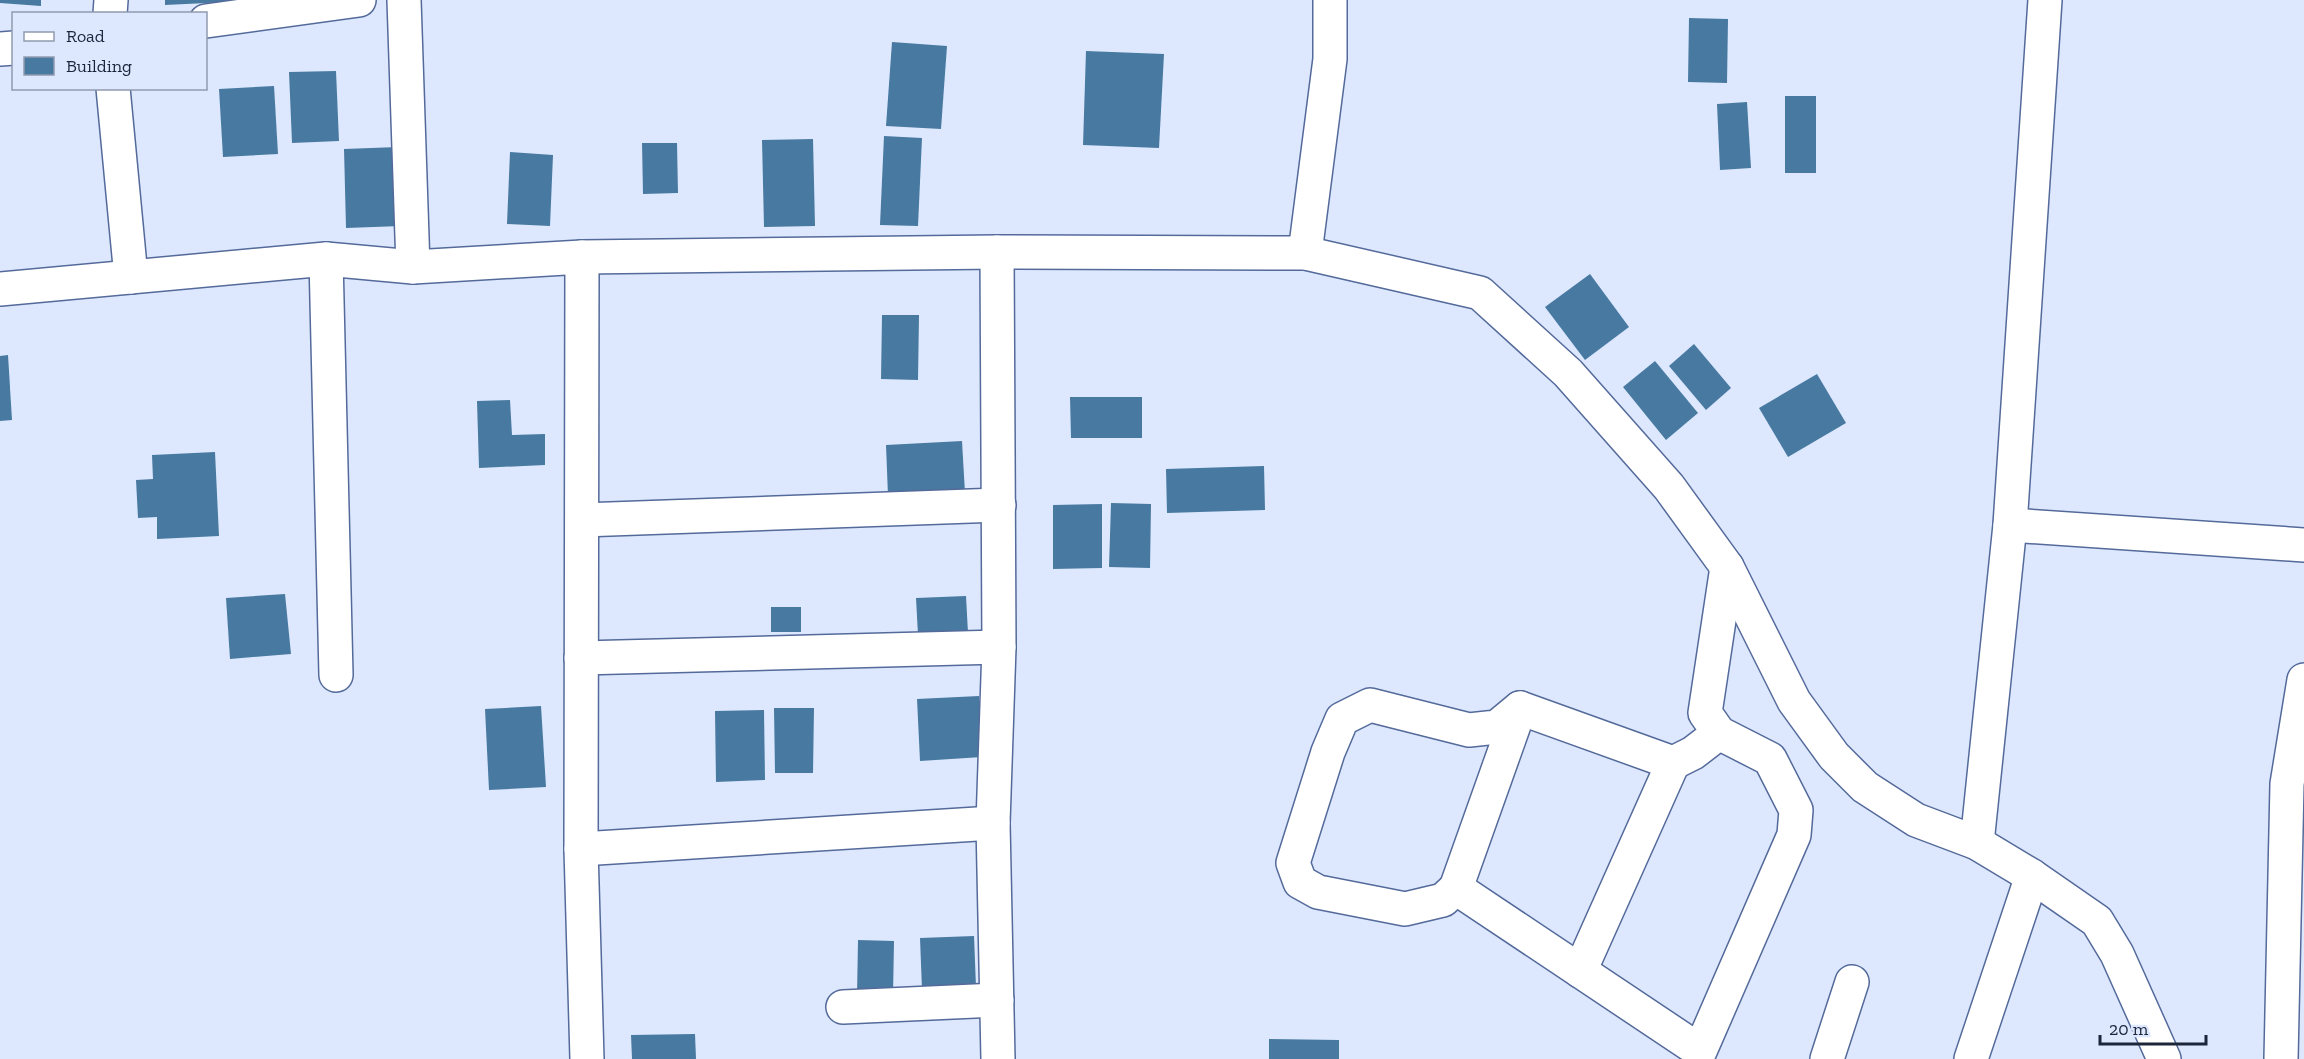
<svg xmlns="http://www.w3.org/2000/svg" width="2304" height="1059" font-family="'Zilla Slab',serif">
	<style>
		.building { fill: #4879a1 }
		.lines { fill: none; stroke-linecap: round; stroke-linejoin: round }
		.minor-casing { stroke: #546a9a; stroke-width: 36 }
		.minor { stroke: #fff; stroke-width: 33 }
	</style>
	<rect width="100%" height="100%" fill="#dde8fe"/>
	<g class="building">
		<polygon points="0,0 41,0 41,6 0,3"/>
		<polygon points="165,0 227,0 227,2 165,5"/>
		<polygon points="1689,18 1728,19 1727,83 1688,82"/>
		<polygon points="892,42 947,46 941,129 886,126"/>
		<polygon points="1086,51 1164,54 1159,148 1083,145"/>
		<polygon points="336,71 339,141 292,143 289,72"/>
		<polygon points="274,86 278,154 223,157 219,89"/>
		<rect x="1785" y="96" width="31" height="77"/>
		<polygon points="1747,102 1751,168 1720,170 1717,104"/>
		<polygon points="884,136 922,138 918,226 880,225"/>
		<polygon points="813,139 815,226 764,227 762,140"/>
		<polygon points="642,143 677,143 678,193 643,194"/>
		<polygon points="398,147 401,226 346,228 344,149"/>
		<polygon points="510,152 553,155 550,226 507,224"/>
		<polygon points="1590,274 1629,327 1585,360 1545,307"/>
		<polygon points="882,315 919,315 918,380 881,379"/>
		<polygon points="1694,344 1731,388 1706,410 1669,366"/>
		<polygon points="8,355 12,420 0,421 0,356"/>
		<polygon points="1655,361 1698,413 1666,440 1623,387"/>
		<polygon points="1817,374 1846,423 1788,457 1759,408"/>
		<polygon points="1070,397 1142,397 1142,438 1071,438"/>
		<polygon points="510,400 512,435 545,434 545,465 479,468 477,401"/>
		<polygon points="962,441 965,493 888,496 886,445"/>
		<polygon points="215,452 219,536 157,539 157,517 138,518 136,480 153,479 152,455"/>
		<polygon points="1264,466 1265,510 1167,513 1166,469"/>
		<polygon points="1111,503 1151,504 1150,568 1109,567"/>
		<polygon points="1102,504 1102,568 1053,569 1053,505"/>
		<polygon points="285,594 291,654 230,659 226,598"/>
		<polygon points="966,596 968,633 918,635 916,598"/>
		<rect x="771" y="607" width="30" height="25"/>
		<polygon points="979,696 982,757 920,761 917,699"/>
		<polygon points="541,706 546,787 489,790 485,709"/>
		<polygon points="774,708 814,708 813,773 775,773"/>
		<polygon points="764,710 765,780 716,782 715,711"/>
		<polygon points="974,936 976,987 922,990 920,938"/>
		<polygon points="858,940 894,941 893,996 857,996"/>
		<polygon points="695,1034 696,1059 632,1059 631,1035"/>
		<polygon points="1269,1039 1339,1040 1339,1059 1269,1059"/>
	</g>
	<g class="lines">
		<g class="minor-casing">
			<g id="minor">
				<polyline points="404,0 413,267"/>
				<polyline points="110,14 111,0"/>
				<polyline points="206,21 359,0"/>
				<polyline points="0,49 14,48"/>
				<polyline points="113,88 131,277"/>
				<polyline points="997,252 999,647 993,823 998,1059"/>
				<polyline points="1305,253 1330,59 1330,0"/>
				<polyline points="582,257 581,849 587,1059"/>
				<polyline points="326,259 336,675"/>
				<polyline points="0,289 326,259 413,267 582,257 997,252 1305,253 1480,293 1568,373 1669,487 1727,567 1794,701 1834,756 1865,787 1916,820 1977,843 2032,876 2097,921 2117,954 2164,1059"/>
				<polyline points="582,520 999,505"/>
				<polyline points="2010,525 2304,545"/>
				<polyline points="581,658 999,647"/>
				<polyline points="1719,733 1693,753 1673,763 1520,708 1456,888 1700,1051 1794,835 1796,810 1770,759 1719,733 1705,713 1727,567"/>
				<polyline points="1977,843 2010,525 2045,0"/>
				<polyline points="581,849 993,823"/>
				<polyline points="1456,888 1443,900 1405,909 1318,892 1300,882 1293,863 1328,752 1342,719 1370,705 1469,730 1497,727 1520,708"/>
				<polyline points="1580,971 1673,763"/>
				<polyline points="843,1007 997,1000"/>
				<polyline points="1827,1059 1852,982"/>
				<polyline points="1971,1059 2032,876"/>
				<polyline points="2281,1059 2287,784 2304,680"/>
			</g>
		</g>
		<use href="#minor" class="minor"/>
	</g>
	<rect x="12" y="12" width="195" height="78" fill="#dde8fe" stroke="#909aaf" stroke-width="1.5"/>
	<rect x="24" y="32" width="30" height="9" fill="#ffffff" stroke="#909aaf" stroke-width="1.5"/>
	<text x="66" y="42" font-size="18" fill="#1c2539">Road</text>
	<rect x="24" y="57" width="30" height="18" fill="#4879a1" stroke="#909aaf" stroke-width="1.5"/>
	<text x="66" y="72" font-size="18" fill="#1c2539">Building</text>
	<path d="M2100 1035v9h106v-9" fill="none" stroke="#1c2539" stroke-width="3"/>
	<text x="2109" y="1035" font-size="18" fill="#1c2539" stroke="#dde8fe" stroke-width="4.5" paint-order="stroke">20 m</text>
</svg>
